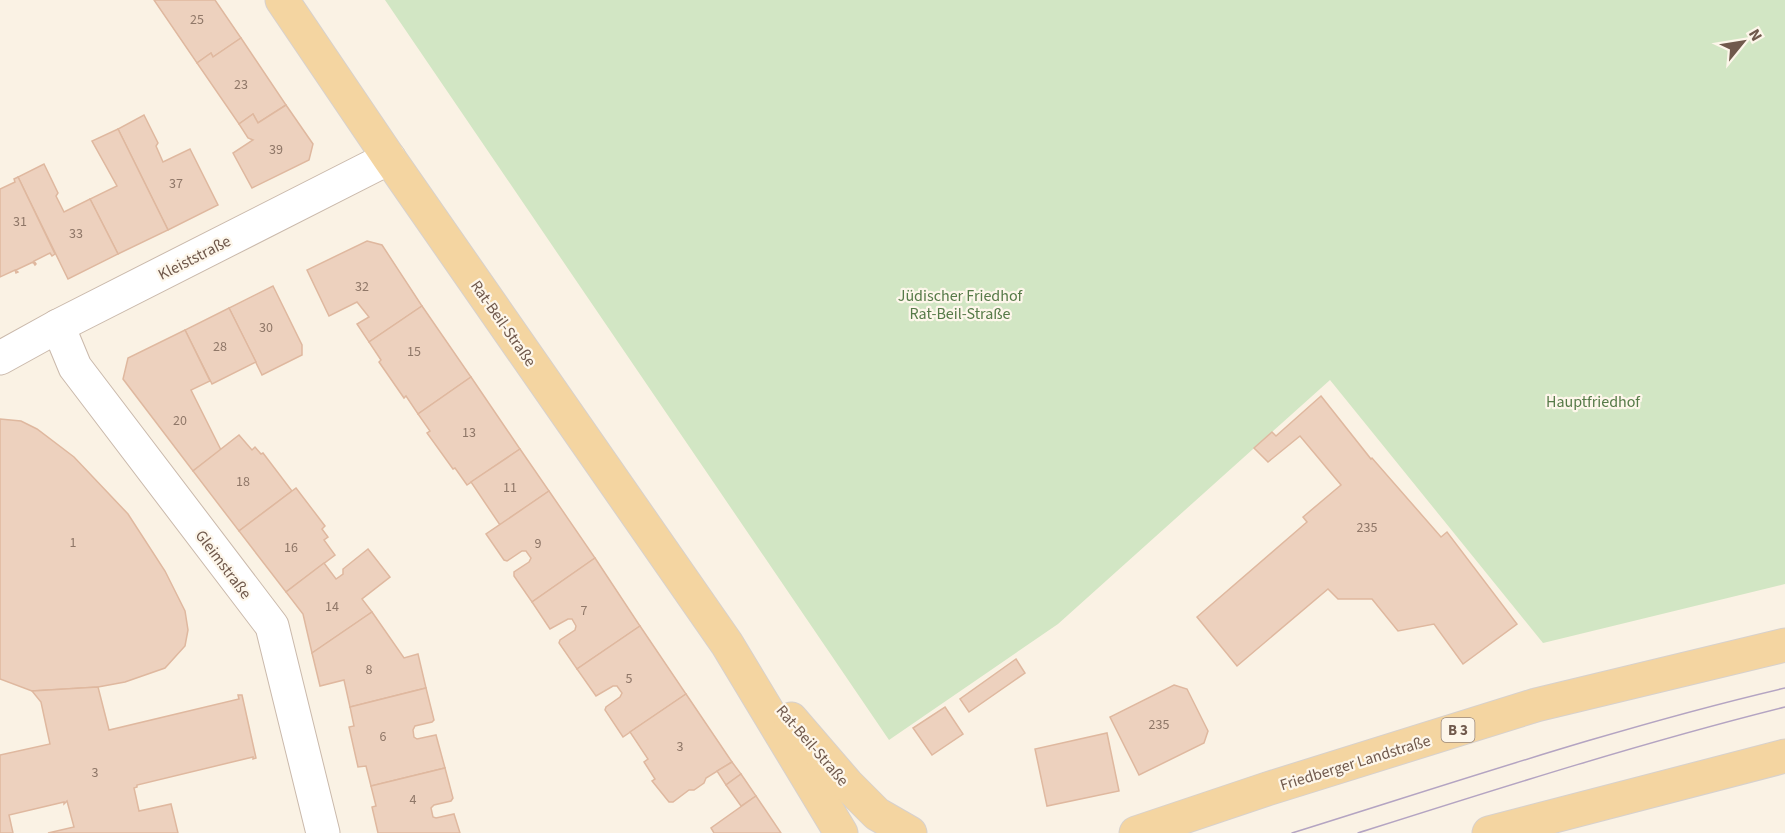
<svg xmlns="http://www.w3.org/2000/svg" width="1785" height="833" font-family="'Source Sans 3',sans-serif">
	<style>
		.green { fill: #d2e6c4 }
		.building { fill: #edd1be; stroke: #dfb89f; stroke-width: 1.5 }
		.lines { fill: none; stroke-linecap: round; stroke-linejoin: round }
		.minor-casing { stroke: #cab9ab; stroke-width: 35 }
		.major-casing { stroke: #d7d1cd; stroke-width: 35 }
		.minor { stroke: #fff; stroke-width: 33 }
		.major { stroke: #f4d5a1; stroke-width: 33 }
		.tram { stroke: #b4a4c2; stroke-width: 1.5 }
		.labels { text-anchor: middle; stroke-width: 4.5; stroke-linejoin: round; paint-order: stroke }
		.number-label { font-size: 14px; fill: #8f7768 }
		.shield { fill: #fdf6ea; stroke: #9a887b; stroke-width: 1.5 }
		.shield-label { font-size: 15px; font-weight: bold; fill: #70594c }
		.street-label { font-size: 16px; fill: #70594c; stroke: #fdf6ea }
		.park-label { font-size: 16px; fill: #567a48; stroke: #fdf6ea }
	</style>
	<rect width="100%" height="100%" fill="#faf2e4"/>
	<polygon class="green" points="385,0 1785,0 1785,584 1543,643 1330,380 1058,624 889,740"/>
	<g class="building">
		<polygon points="154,0 215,0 241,38 213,57 211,53 197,63"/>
		<polygon points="241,38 286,105 258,123 253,114 239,124 197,63 211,53 213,57"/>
		<polygon points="286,105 313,144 309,160 252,188 233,153 253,140 248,138 239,124 253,114 258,123"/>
		<polygon points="144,115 158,143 156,146 163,162 190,149 218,205 168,230 118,129"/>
		<polygon points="118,129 168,230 118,254 90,199 117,186 92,141"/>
		<polygon points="44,164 58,193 56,196 64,212 90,199 118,254 68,279 18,177"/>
		<polygon points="18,177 55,254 52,256 50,253 34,261 36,264 35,265 33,262 16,270 18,272 16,273 15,270 0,277 0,189 15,182 14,179"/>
		<polygon points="367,241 382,245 422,306 369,342 357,324 369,317 357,302 329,316 307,270"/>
		<polygon points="273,286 302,345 302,355 262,375 229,308"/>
		<polygon points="422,306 471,377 418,414 406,396 404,398 379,362 381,360 369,342"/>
		<polygon points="229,308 256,362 212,384 185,330"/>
		<polygon points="185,330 210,381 191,390 221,450 193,471 123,379 128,358"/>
		<polygon points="471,377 520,449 467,485 455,468 453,469 427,433 430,431 418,414"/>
		<polygon points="1321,396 1371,459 1372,458 1441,537 1447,532 1517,624 1463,664 1434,624 1398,631 1372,599 1338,599 1328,589 1237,666 1197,617 1307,522 1303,517 1341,485 1300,436 1268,462 1254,448 1272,432 1276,436"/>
		<polygon points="0,419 21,421 37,429 74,457 128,514 165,571 185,611 188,630 185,646 165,668 125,682 98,687 32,691 0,679"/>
		<polygon points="239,435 252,450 255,447 261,454 263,453 292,491 239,531 193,471"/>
		<polygon points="520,449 549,491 500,525 471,482"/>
		<polygon points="296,488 325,526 322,529 328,537 324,540 335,555 286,592 239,531"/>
		<polygon points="549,491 595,558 532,602 514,576 514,572 529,562 531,558 526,551 522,551 507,561 504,560 486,534"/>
		<polygon points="368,549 390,577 362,599 372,612 312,653 303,614 286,592 324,563 336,579 343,574 343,569"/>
		<polygon points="595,558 640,626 577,669 559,643 560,640 575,630 576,626 572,619 568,619 550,629 532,602"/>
		<polygon points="372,612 404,658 418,654 426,688 350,707 344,680 320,686 312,653"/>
		<polygon points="640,626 686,694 623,737 605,710 606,707 620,697 622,693 617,686 613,686 596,696 577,669"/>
		<polygon points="1016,659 1025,673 969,712 960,699"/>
		<polygon points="1174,685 1187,689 1208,731 1204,743 1139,775 1110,717"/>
		<polygon points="98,687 109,730 239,699 238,695 242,695 256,758 253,759 253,757 137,785 137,787 134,788 139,811 171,804 178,833 48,833 74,827 67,801 64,804 64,802 9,815 13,833 0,833 0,755 50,744 41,702 32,691"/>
		<polygon points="426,688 434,720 432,722 415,726 413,730 414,737 417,739 436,735 445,768 371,786 366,766 358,767 349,727 354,726 350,707"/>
		<polygon points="686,694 732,762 706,778 704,783 694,790 689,790 673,802 669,802 652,781 655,779 644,762 648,759 630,732"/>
		<polygon points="945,707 963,734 932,755 913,728"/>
		<polygon points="1107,733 1119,791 1047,806 1035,749"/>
		<polygon points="732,762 741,774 726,785 717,771"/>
		<polygon points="445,768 453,798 451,801 434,805 431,808 433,817 436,818 454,814 460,833 378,833 372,807 376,806 371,786"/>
		<polygon points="741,774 756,796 741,806 726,785"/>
		<polygon points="756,796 781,833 714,833 711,828"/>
	</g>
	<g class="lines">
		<g class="minor-casing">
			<g id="minor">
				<polyline points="58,326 75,367 272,626 323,833"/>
				<polyline points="0,358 58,326 389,158"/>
			</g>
		</g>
		<g class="major-casing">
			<g id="major">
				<polyline points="282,0 389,158 727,644 841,833"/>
				<polyline points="791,719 847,784 877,814 910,833"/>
				<polyline points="1136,833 1267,789 1536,705 1785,645"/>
				<polyline points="1489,833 1785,756"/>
			</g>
		</g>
		<use href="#minor" class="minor"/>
		<use href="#major" class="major"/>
		<g class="tram">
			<path d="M 1292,833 C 1456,782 1618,727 1785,688"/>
			<path d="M 1358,833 C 1500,788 1641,743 1785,707"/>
		</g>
	</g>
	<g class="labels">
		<g class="number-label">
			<text x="197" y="24">25</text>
			<text x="241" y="89">23</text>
			<text x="276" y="154">39</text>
			<text x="176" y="188">37</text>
			<text x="20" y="226">31</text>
			<text x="76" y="238">33</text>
			<text x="362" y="291">32</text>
			<text x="266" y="332">30</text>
			<text x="220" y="351">28</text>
			<text x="414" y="356">15</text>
			<text x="180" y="425">20</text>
			<text x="469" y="437">13</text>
			<text x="243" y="486">18</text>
			<text x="510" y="492">11</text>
			<text x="1367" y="532">235</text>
			<text x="73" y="547">1</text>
			<text x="538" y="548">9</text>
			<text x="291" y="552">16</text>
			<text x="332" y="611">14</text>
			<text x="584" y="615">7</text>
			<text x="369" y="674">8</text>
			<text x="629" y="683">5</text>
			<text x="1159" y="729">235</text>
			<text x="383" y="741">6</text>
			<text x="680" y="751">3</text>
			<text x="95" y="777">3</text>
			<text x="413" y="804">4</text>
		</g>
		<rect class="shield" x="1441.5" y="718" width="33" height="24" rx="4.5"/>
		<g class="shield-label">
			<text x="1458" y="735">B 3</text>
		</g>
		<g class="street-label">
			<text transform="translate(194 257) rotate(-27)" y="6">Kleiststraße</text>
			<text transform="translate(504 323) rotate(55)" y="6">Rat-Beil-Straße</text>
			<text transform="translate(224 564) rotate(53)" y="6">Gleimstraße</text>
			<text transform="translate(813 745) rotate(49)" y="6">Rat-Beil-Straße</text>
			<text transform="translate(1355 762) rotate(-17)" y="6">Friedberger Landstraße</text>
		</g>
		<g class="park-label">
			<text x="960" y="301">Jüdischer Friedhof<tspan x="960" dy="18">Rat-Beil-Straße</tspan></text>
			<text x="1593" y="407">Hauptfriedhof</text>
		</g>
	</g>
	<g transform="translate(1743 42) rotate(60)" stroke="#fdf6ea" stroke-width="4.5" paint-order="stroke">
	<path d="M0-4.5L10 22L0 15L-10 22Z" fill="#70594c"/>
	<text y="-9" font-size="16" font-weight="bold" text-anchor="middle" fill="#70594c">N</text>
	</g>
</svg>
